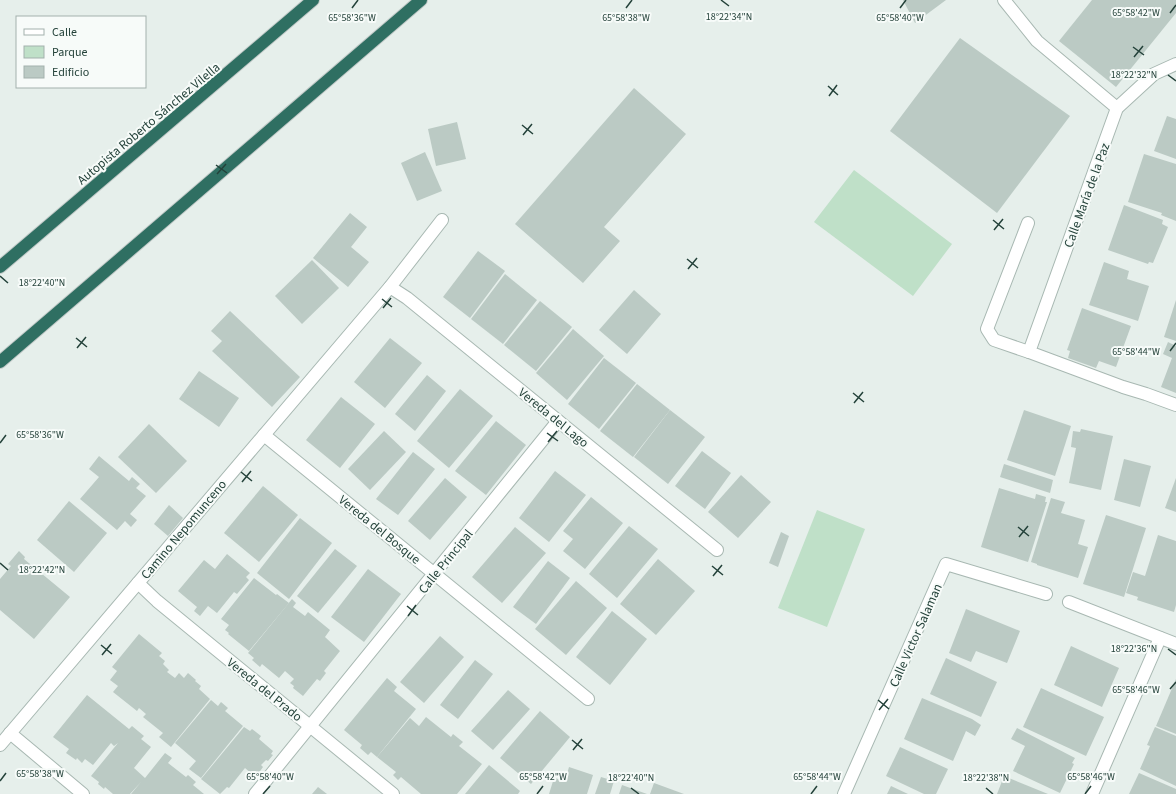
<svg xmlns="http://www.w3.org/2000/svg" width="1176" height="794" font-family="'Source Sans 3',sans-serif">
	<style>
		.park { fill: #bfe0c8 }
		.building { fill: #bbcac4 }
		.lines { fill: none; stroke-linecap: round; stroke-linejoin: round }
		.service-casing { stroke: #a8b8b2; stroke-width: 14 }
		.minor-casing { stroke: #a8b8b2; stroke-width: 14 }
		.motorway-casing { stroke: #c2cac8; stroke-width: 14 }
		.service { stroke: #fff; stroke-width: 12 }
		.minor { stroke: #fff; stroke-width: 12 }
		.motorway { stroke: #2f6f62; stroke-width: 12 }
		.ticks { fill: none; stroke: #24423a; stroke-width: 1.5 }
		.labels { text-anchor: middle; stroke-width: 4; stroke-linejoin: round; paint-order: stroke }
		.street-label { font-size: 13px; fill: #24423a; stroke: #f7fbf9 }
		.ticks-label { font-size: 10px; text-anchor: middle; fill: #24423a; stroke: #f7fbf9; stroke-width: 4; stroke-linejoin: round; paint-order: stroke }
	</style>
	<rect width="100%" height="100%" fill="#e6efeb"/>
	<g class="park">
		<polygon points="854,170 952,244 913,296 814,222"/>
		<polygon points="817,510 865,529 827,627 778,608"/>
	</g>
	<g class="building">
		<polygon points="903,0 946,0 915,23"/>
		<polygon points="1092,0 1176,0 1176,13 1116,87 1059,41"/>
		<polygon points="960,38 1070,116 997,213 890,131"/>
		<polygon points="634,88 686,134 604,227 620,241 583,283 515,224"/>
		<polygon points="1167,116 1176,119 1176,159 1154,151"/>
		<polygon points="457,122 466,159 436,166 428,129"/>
		<polygon points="425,152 442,191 417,201 401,163"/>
		<polygon points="1144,154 1176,164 1176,221 1161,215 1162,213 1128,202"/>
		<polygon points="1124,205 1163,220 1162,224 1168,227 1153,263 1149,262 1148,264 1108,250"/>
		<polygon points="350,213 367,227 351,247 369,262 348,287 313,258"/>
		<polygon points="478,251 505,271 470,318 443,297"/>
		<polygon points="312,260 339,288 302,324 275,296"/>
		<polygon points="1104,262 1129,271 1127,279 1149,286 1138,321 1089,305"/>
		<polygon points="505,274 537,300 503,344 471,319"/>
		<polygon points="634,290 661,314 627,354 599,330"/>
		<polygon points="1176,300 1176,341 1164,337"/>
		<polygon points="540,301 572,327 536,371 504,345"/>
		<polygon points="1082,308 1131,326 1116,367 1099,361 1096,368 1068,358 1070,351 1067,350"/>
		<polygon points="230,311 300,377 272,407 212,351 222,341 211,331"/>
		<polygon points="573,329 604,356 567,400 536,373"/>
		<polygon points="390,338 422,363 385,408 354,382"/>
		<polygon points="1168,342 1176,346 1176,393 1161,387 1172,358 1163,354"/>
		<polygon points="604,358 636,383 599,429 568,404"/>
		<polygon points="199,371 239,398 219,427 179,399"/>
		<polygon points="427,375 446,391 415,431 395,414"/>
		<polygon points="637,384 670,410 633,457 600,431"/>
		<polygon points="460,389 493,416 449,468 417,441"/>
		<polygon points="341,397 375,424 340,468 306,440"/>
		<polygon points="670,410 705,437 668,484 634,457"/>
		<polygon points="1024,410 1071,426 1055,476 1007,460"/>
		<polygon points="496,421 526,445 486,495 455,471"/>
		<polygon points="149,424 187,461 156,493 118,457"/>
		<polygon points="1081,429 1113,436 1101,490 1069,483 1076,448 1071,447 1073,431 1080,432"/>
		<polygon points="384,431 406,452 370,490 348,469"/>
		<polygon points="702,451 731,473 705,509 675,486"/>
		<polygon points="413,452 435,469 398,515 376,499"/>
		<polygon points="99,456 129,481 132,477 140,484 136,488 146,496 130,514 137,520 131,527 125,521 117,530 80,499 99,477 89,469"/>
		<polygon points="1124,459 1151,466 1140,507 1114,500"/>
		<polygon points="1004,464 1053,480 1050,493 1000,477"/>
		<polygon points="555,471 586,495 549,542 519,518"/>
		<polygon points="741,475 771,502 738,538 708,512"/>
		<polygon points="445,478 467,497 430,540 408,521"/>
		<polygon points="1176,478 1176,512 1165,508"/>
		<polygon points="263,486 298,515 259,562 224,533"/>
		<polygon points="999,488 1035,499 1036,494 1046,497 1045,502 1047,502 1028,562 981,547"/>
		<polygon points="591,497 623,523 585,569 563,551 573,539 563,531"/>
		<polygon points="1051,498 1065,502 1061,513 1085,520 1078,544 1088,547 1078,578 1037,565 1037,564 1031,562"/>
		<polygon points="69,501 107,533 74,572 37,540"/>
		<polygon points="169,505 183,518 168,536 154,524"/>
		<polygon points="1106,515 1146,528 1124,597 1083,584"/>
		<polygon points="300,518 332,543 289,599 257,573"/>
		<polygon points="629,526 658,549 617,598 589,574"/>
		<polygon points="515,527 546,553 502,603 472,577"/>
		<polygon points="781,532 789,536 778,567 769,563"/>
		<polygon points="1158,535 1176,541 1176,605 1174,612 1137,600 1138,597 1126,593 1133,572 1145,576"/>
		<polygon points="335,549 357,566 318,613 297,596"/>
		<polygon points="19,551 25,557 24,559 70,597 34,639 0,610 0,579 11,566 8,564"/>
		<polygon points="227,554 250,573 246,577 249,580 237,594 234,592 217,613 208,606 200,616 194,611 197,607 178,591 204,560 215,569"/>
		<polygon points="658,559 695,591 656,635 620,604"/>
		<polygon points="548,561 570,578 536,624 513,607"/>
		<polygon points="368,569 401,594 364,642 331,617"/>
		<polygon points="254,578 276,595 277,594 289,603 249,651 228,634 229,633 225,630 229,625 221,619"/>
		<polygon points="576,581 607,608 566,655 535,629"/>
		<polygon points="292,599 296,603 293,607 305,616 308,612 330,630 325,637 340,651 324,671 326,673 320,681 317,679 303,696 293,688 294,686 290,683 294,679 285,671 279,678 262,664 260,667 252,660 254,658 248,653"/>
		<polygon points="966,609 1020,631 1007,663 976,651 971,662 949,653"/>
		<polygon points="612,611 647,639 610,685 576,657"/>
		<polygon points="139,634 162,653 159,656 165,661 163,664 169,670 167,672 175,678 179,673 184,678 188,673 196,680 195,681 201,686 199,689 210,699 171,747 159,737 163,733 143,717 146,714 139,708 137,711 113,692 118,686 110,680 117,671 112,667"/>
		<polygon points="440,636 464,657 424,703 400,682"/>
		<polygon points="1071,646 1119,668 1102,707 1054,685"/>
		<polygon points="946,658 997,682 981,717 930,694"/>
		<polygon points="475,660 493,674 458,719 440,705"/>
		<polygon points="387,678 397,687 394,691 416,709 377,757 371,752 368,755 360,748 362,745 344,730"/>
		<polygon points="1176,679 1176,734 1156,726"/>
		<polygon points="1041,688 1104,717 1086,756 1023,727"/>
		<polygon points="508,690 530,709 493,750 471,731"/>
		<polygon points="87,695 129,729 132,726 144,736 141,739 151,747 134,768 145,778 165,753 172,758 168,763 186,777 188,775 196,782 193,785 204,794 131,794 141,782 130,794 113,794 105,787 104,789 98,784 99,782 91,776 118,743 114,746 111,743 93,765 85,759 82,763 77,758 76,760 66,753 69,749 53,737"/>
		<polygon points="922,698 972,719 981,725 975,736 966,731 953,761 904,739"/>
		<polygon points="211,700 218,706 221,702 228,708 225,711 243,726 201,778 189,769 196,761 175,743"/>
		<polygon points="540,711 570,737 531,784 500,758"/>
		<polygon points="426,717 451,737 453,734 463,742 459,746 482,764 457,794 421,794 401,777 398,780 393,775 396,772 377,757 410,718 419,726"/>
		<polygon points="244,727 250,731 252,729 261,736 259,739 273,751 271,754 273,755 268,761 266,760 261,765 263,767 258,774 256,772 253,775 245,768 229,788 227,787 220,794 201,779"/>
		<polygon points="1155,727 1176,736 1176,786 1140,769 1150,746 1147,745"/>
		<polygon points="1017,728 1075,758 1072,763 1074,764 1060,793 1013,771 1025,746 1011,739"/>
		<polygon points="900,747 948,769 936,794 924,794 886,776"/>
		<polygon points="489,765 520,791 518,794 465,794"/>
		<polygon points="569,767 593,775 587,794 549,794 554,778 565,781"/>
		<polygon points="1139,773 1176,789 1176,794 1129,794"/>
		<polygon points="1004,776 1048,794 997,794"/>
		<polygon points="601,777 614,781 610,794 595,794"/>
		<polygon points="654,783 684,794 650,794"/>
		<polygon points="622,785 647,794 619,794"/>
		<polygon points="891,786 908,794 887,794"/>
		<polygon points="318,787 327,794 312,794"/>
	</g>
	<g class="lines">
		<g class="service-casing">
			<polyline id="service" points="1028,223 987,329 994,340 1029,352"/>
		</g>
		<g class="minor-casing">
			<g id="minor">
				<polyline points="1004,0 1037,41 1117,108"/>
				<polyline points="1176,64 1154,74 1117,108 1029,352 1123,387 1146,394 1176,405"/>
				<polyline points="390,287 407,298 717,550"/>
				<polyline points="264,435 588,699"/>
				<polyline points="138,583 157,601 393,794"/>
				<polyline points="1069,602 1176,644"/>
				<polyline points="10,733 83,794"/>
				<polyline points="0,745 390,287 442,220"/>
				<polyline points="255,794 558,421"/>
				<polyline points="844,794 946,564 1046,594"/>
				<polyline points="1092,794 1160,638"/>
			</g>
		</g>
		<g class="motorway-casing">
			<g id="motorway">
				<polyline points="0,267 313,0"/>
				<polyline points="0,362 421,0"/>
			</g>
		</g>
		<use href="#service" class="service"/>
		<use href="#minor" class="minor"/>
		<use href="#motorway" class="motorway"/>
	</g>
	<path class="ticks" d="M 721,0 L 729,6M 352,8 L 358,0M 626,8 L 632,0M 900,8 L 906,0M 1170,13 L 1176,5M 1133,47 L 1144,55M 1134,57 L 1143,46M 1168,75 L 1176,81M 828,86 L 838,95M 829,96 L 837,85M 522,125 L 533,134M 523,135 L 532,124M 216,165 L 227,173M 217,174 L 226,164M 993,220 L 1004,229M 994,230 L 1003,219M 687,259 L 698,268M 688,269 L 697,258M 0,276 L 8,283M 382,299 L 392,307M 383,308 L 391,298M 76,338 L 87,347M 77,348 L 86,337M 1170,351 L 1176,343M 853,393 L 864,402M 854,403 L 863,392M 547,433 L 558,441M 548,442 L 557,431M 0,443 L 6,435M 241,472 L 252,481M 242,482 L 251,471M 1018,527 L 1029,536M 1019,537 L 1028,526M 0,563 L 8,570M 712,566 L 723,575M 713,576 L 722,565M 407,606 L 418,615M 408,616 L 416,605M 101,645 L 112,654M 1168,649 L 1176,655M 102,655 L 111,644M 1170,689 L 1176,682M 878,700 L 889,709M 879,710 L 888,699M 572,740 L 583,749M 573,750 L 582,739M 0,781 L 6,773M 631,788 L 639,794M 986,788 L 993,794M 263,794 L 270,786M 537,794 L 543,786M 811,794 L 817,786M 1085,794 L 1091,786"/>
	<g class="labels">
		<g class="street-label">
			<text transform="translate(148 123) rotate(-40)" y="5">Autopista Roberto Sánchez Vilella</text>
			<text transform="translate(1086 195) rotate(-70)" y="5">Calle María de la Paz</text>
			<text transform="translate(554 417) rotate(39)" y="5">Vereda del Lago</text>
			<text transform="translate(183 529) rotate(-50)" y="5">Camino Nepomunceno</text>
			<text transform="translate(380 529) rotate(39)" y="5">Vereda del Bosque</text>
			<text transform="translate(445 561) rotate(-51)" y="5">Calle Principal</text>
			<text transform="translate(915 635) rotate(-66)" y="5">Calle Victor Salaman</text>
			<text transform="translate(265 689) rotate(39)" y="5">Vereda del Prado</text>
		</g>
	</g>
	<g class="ticks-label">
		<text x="1136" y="16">65°58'42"W</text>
		<text x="729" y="20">18°22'34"N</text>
		<text x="352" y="21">65°58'36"W</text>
		<text x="626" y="21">65°58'38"W</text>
		<text x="900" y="21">65°58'40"W</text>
		<text x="1134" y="78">18°22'32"N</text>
		<text x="42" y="286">18°22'40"N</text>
		<text x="1136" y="355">65°58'44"W</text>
		<text x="40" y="438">65°58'36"W</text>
		<text x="42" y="573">18°22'42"N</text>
		<text x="1134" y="652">18°22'36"N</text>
		<text x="1136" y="693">65°58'46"W</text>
		<text x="40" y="777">65°58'38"W</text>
		<text x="270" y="780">65°58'40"W</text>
		<text x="543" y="780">65°58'42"W</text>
		<text x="817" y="780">65°58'44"W</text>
		<text x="1091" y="780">65°58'46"W</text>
		<text x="631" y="781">18°22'40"N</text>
		<text x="986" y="781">18°22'38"N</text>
	</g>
	<rect x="16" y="16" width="130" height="72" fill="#f7fbf9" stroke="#a3b1ad"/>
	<rect x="24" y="29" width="20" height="6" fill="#ffffff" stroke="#a3b1ad"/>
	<text x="52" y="36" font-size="12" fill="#24423a">Calle</text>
	<rect x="24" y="46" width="20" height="12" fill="#bfe0c8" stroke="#a3b1ad"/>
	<text x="52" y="56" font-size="12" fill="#24423a">Parque</text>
	<rect x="24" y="66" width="20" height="12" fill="#bbcac4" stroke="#a3b1ad"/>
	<text x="52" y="76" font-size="12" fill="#24423a">Edificio</text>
</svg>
